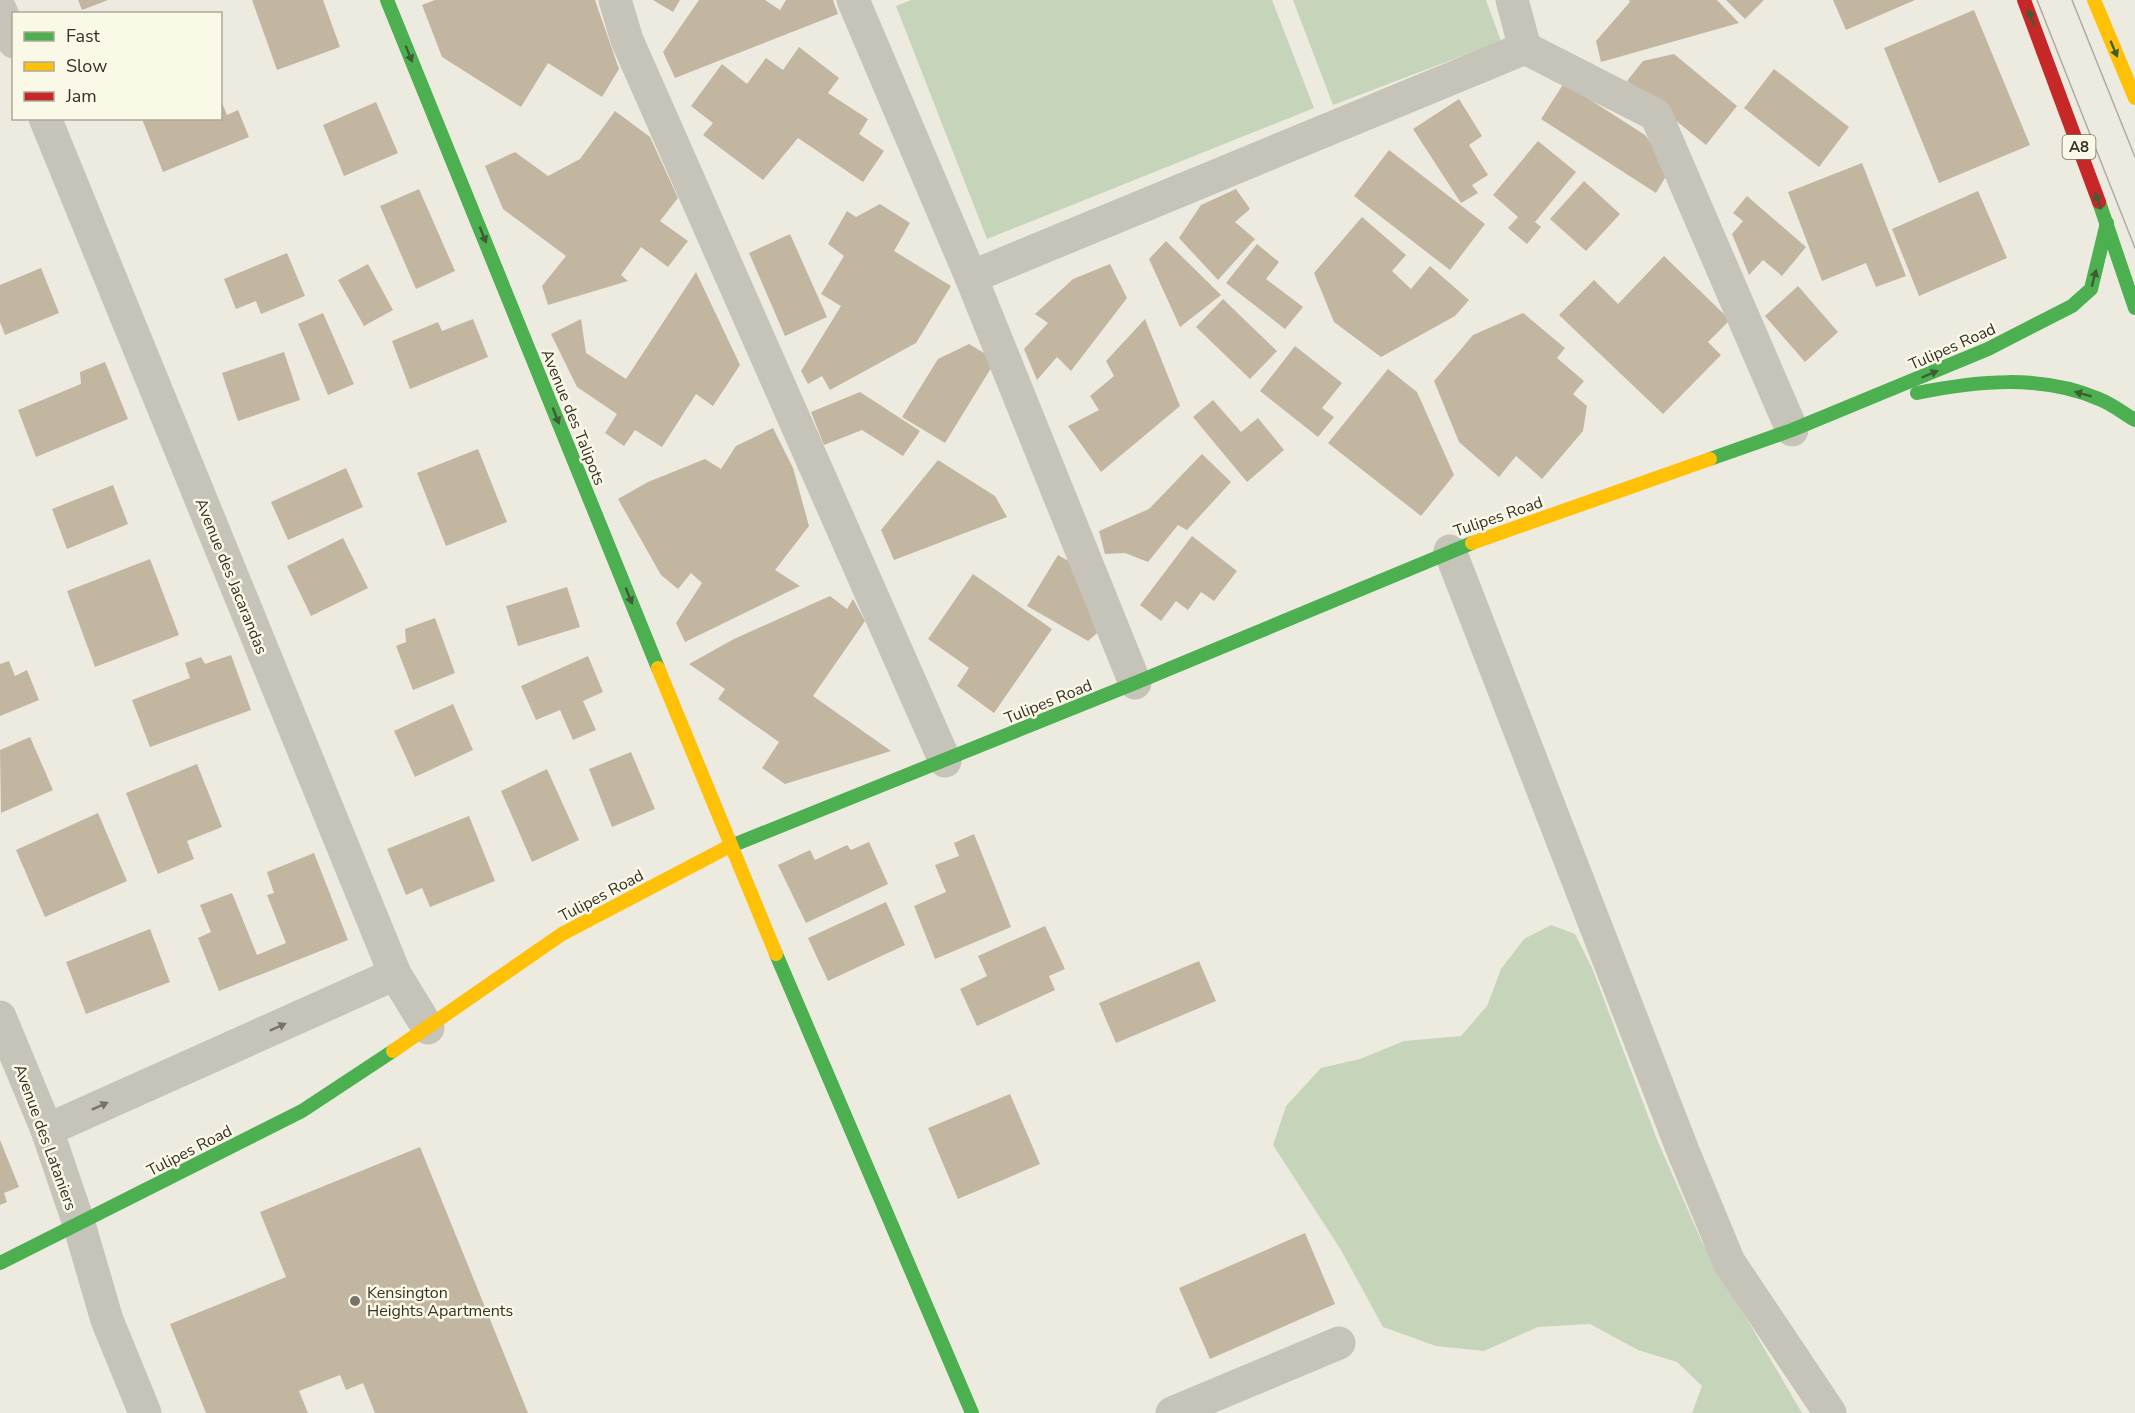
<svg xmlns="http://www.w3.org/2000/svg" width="2135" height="1413" font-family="'Nunito Sans',sans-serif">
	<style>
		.green { fill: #c6d4ba }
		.building { fill: #c2b6a1 }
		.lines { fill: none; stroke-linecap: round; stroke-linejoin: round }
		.street { stroke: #c6c3b9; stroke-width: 33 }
		.fast { stroke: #4caf50; stroke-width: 14 }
		.slow { stroke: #ffc107; stroke-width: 14 }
		.jam { stroke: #c62828; stroke-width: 14 }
		.tram { stroke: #aeaba3; stroke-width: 1.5 }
		.oneway { fill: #3e5d35 }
		.oneway2 { fill: #777369 }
		.poi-dot { fill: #777268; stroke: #faf8e7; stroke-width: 2 }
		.labels { text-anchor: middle; stroke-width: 5; stroke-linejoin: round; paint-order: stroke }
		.shield { fill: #faf8e7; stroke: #726d61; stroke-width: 1.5 }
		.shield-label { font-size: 15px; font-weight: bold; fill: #373127 }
		.street-label { font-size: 16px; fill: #373127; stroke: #faf8e7 }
		.poi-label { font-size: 16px; fill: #373127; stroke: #faf8e7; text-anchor: start }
	</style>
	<rect width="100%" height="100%" fill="#edebe0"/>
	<g class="green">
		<polygon points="911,0 1272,0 1314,108 987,239 896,6"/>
		<polygon points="1293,0 1486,0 1501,41 1333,105"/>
		<polygon points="1551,925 1575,934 1592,968 1658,1142 1702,1242 1802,1413 1692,1413 1702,1386 1677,1362 1638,1350 1590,1324 1538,1327 1484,1351 1436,1346 1383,1327 1341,1250 1273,1145 1286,1106 1321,1068 1360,1059 1404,1041 1461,1036 1487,1006 1501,969 1524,939"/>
	</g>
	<g class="building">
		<polygon points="78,0 108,0 82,10"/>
		<polygon points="252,0 323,0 340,47 277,70"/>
		<polygon points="435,0 595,0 619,69 602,97 548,63 521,107 442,57 422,5"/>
		<polygon points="653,0 680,0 673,12"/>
		<polygon points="699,0 765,0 780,10 786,0 833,0 838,14 675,78 663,52"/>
		<polygon points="1629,0 1717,0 1739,23 1601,62 1596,41 1630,2"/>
		<polygon points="1726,0 1764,0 1745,19"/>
		<polygon points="1833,0 1915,0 1846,30"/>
		<polygon points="1974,10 2030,145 1939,183 1884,48"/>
		<polygon points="799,47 839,78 828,93 868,119 859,134 884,151 863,182 798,138 763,180 703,135 713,123 691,106 722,64 747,84 766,58 783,70"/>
		<polygon points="1674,54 1737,106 1706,145 1627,81 1643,61"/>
		<polygon points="1774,69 1849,127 1819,167 1744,108"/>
		<polygon points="1564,83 1645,135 1671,168 1656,193 1541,119"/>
		<polygon points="1459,99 1482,136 1469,145 1488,175 1472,185 1478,193 1461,203 1413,129"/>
		<polygon points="221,100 227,115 238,110 249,137 163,172 142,119 220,118"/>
		<polygon points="376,102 398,153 344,176 323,125"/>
		<polygon points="615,111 650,137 678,198 660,221 688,241 668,267 641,247 621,275 628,281 548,305 542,286 566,256 503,209 485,166 515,152 548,176 580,159"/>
		<polygon points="1538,141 1576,172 1535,222 1541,227 1527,244 1508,228 1518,217 1493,195"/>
		<polygon points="1389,150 1485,224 1450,270 1354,196"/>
		<polygon points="1862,163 1906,276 1876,287 1866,263 1822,281 1788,192"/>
		<polygon points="1584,181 1620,214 1586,251 1550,219"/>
		<polygon points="419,189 455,271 416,289 380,206"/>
		<polygon points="1236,189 1250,209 1235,222 1255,239 1218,280 1179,238 1201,205"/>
		<polygon points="1978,191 2007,258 1919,296 1892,229"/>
		<polygon points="1747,196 1806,247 1782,276 1763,260 1749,275 1732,234 1743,221 1733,213"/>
		<polygon points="880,204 910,223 894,251 951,286 916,343 830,390 822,376 808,384 801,371 841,306 821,294 844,256 828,244 847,211 856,217"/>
		<polygon points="1362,217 1406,255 1392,271 1411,289 1430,266 1469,300 1455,316 1381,357 1334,322 1314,273"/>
		<polygon points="790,234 827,317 785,336 749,253"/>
		<polygon points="1166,241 1221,295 1180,327 1149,259"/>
		<polygon points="1257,244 1279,262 1266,279 1303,307 1285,329 1226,283"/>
		<polygon points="287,253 305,296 261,314 256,301 236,309 224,279"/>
		<polygon points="1664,256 1730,320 1708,342 1721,355 1663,414 1559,315 1594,280 1618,304"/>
		<polygon points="368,264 393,310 364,326 338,280"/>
		<polygon points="1110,264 1127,298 1071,371 1057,357 1037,380 1024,349 1048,323 1035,314 1073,279"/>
		<polygon points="41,268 59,313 5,335 0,322 0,285"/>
		<polygon points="696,272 740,365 713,406 696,394 662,447 635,430 624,446 605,433 617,414 577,387 551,334 581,319 586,353 626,379"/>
		<polygon points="1798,286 1838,332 1805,362 1765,316"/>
		<polygon points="1223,299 1277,351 1250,379 1196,327"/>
		<polygon points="323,313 354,384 328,395 298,324"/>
		<polygon points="1523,313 1565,348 1557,358 1584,381 1573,394 1587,406 1583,431 1542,479 1516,456 1499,477 1459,442 1434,381 1473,335"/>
		<polygon points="473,319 488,357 410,389 392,341 438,322 442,331"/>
		<polygon points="1145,319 1180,406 1101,472 1068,426 1099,410 1090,396 1114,376 1106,361"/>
		<polygon points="969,344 996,360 945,443 902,417 938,359"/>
		<polygon points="1295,346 1342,383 1322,408 1334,417 1318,437 1260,391"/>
		<polygon points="284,352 300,400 238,421 222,373"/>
		<polygon points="105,362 128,419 36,457 18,410 81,384 80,372"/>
		<polygon points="1388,369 1417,392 1454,475 1421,516 1328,443"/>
		<polygon points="860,392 920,431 903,456 862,430 824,445 811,412"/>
		<polygon points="1213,400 1241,432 1258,418 1284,450 1247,482 1193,417"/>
		<polygon points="773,428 793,468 809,526 775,570 800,586 685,642 676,623 702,583 691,573 678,589 661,575 618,499 648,482 705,459 721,469 736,446"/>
		<polygon points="478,449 507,522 446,546 417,473"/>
		<polygon points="1202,454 1231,482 1187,530 1178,525 1148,562 1125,553 1105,554 1099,531 1149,509"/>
		<polygon points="938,460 995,496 1007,517 894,560 881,530"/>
		<polygon points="346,468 363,507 288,540 271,502"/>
		<polygon points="113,485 128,524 67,549 52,509"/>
		<polygon points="1192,536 1237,571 1214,601 1201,592 1188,610 1176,601 1161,621 1140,605"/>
		<polygon points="343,538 368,588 311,616 287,566"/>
		<polygon points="1058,555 1072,563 1097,633 1088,641 1027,606"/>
		<polygon points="150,559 179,635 95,667 67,591"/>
		<polygon points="973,574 1052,629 994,713 957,686 969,668 928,639"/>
		<polygon points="567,587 580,627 518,646 506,606"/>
		<polygon points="830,596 847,609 853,599 865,621 813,696 891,751 785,784 762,768 779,742 718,699 725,689 689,664 734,639"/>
		<polygon points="435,618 455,673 413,690 396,646 406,642 405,629"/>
		<polygon points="231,655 251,710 150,747 132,700 190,678 185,663 201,657 205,664"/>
		<polygon points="588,656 603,692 583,701 596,730 573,740 560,710 536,720 521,686"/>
		<polygon points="9,661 15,676 27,670 39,700 0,716 0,664"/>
		<polygon points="453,704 473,750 415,777 394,731"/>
		<polygon points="30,737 53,790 1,813 0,750"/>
		<polygon points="631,752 655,809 612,827 589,769"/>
		<polygon points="197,764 222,827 187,841 194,859 158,874 126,793"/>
		<polygon points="547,769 579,840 532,862 501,791"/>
		<polygon points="98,813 127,881 45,917 16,850"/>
		<polygon points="469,816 495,881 430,907 422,888 406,895 387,849"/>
		<polygon points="974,834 1011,927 935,959 914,906 946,892 935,865 959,856 954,843"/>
		<polygon points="869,842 888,884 806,923 778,865 810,850 815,860 847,845 851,850"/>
		<polygon points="314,853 348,940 219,991 198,938 211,932 200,905 232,893 257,955 286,943 267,895 274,893 267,872"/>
		<polygon points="886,902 905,945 828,981 808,938"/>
		<polygon points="1045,926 1065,969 1049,976 1055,990 977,1026 960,989 987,976 978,956"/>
		<polygon points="150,929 170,982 86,1014 66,962"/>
		<polygon points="1199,961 1216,1001 1116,1043 1099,1003"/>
		<polygon points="1010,1094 1040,1164 958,1199 928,1128"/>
		<polygon points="0,1140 19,1187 4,1193 7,1202 0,1205"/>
		<polygon points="420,1147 528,1413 375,1413 363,1383 346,1390 340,1375 299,1391 308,1413 206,1413 170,1324 286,1277 260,1212"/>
		<polygon points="1305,1233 1335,1304 1210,1359 1179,1288"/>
	</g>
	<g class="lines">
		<g class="street">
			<polyline points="615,0 627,40 945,761"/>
			<polyline points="853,0 971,277 1135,683"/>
			<polyline points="1512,0 1525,48 1656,115 1792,430"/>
			<polyline points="0,9 14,42"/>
			<polyline points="45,118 395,974 428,1028"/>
			<polyline points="971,277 1525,48"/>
			<polyline points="1450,551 1683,1151 1729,1262 1830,1413"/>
			<polyline points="0,1017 47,1130 79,1224 107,1320 145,1413"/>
			<polyline points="47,1130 395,974"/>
			<polyline points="1172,1413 1339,1343"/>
		</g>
		<g class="fast">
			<polyline points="387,0 658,668"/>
			<polyline points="2099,202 2135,308"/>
			<path d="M 1917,393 C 1976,381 2042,374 2099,399 C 2112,404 2123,413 2135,420"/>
			<polyline points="1710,459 1792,430 1988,349 2072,306 2091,289 2107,223"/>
			<polyline points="726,848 1135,683 1472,543"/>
			<polyline points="776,954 972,1413"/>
			<polyline points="0,1263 302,1111 393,1051"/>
		</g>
		<g class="slow">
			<polyline points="2094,0 2135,98"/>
			<polyline points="1472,543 1710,459"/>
			<polyline points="658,668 776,954"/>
			<polyline points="393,1051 562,934 726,848"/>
		</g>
		<polyline class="jam" points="2024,0 2099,202"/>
		<g class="tram">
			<polyline points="2037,0 2135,248"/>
			<polyline points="2072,0 2135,157"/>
		</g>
	</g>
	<defs><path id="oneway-solid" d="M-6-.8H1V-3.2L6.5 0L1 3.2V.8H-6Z" transform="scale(1.5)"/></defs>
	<g class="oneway">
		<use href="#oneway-solid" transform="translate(2031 18) rotate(-110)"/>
		<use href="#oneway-solid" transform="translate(2114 49) rotate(67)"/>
		<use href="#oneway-solid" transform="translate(409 54) rotate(68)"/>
		<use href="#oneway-solid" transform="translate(2098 201) rotate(-110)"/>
		<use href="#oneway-solid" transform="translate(483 235) rotate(68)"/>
		<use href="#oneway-solid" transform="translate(2094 278) rotate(-75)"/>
		<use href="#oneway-solid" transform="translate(1930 374) rotate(-23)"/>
		<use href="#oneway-solid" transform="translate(2083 394) rotate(-165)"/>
		<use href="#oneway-solid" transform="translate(556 416) rotate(68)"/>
		<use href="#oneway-solid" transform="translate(629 596) rotate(68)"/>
	</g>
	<g class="oneway2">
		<use href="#oneway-solid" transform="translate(278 1027) rotate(-24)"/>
		<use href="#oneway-solid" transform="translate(100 1106) rotate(-24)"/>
	</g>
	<circle class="poi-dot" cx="355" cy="1301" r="6"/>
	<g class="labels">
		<rect class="shield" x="2062.5" y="135" width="33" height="24" rx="4.5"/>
		<g class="shield-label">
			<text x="2079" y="152">A8</text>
		</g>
		<g class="street-label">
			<text transform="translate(1952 346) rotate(-24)" y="6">Tulipes Road</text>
			<text transform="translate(574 417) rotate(68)" y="6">Avenue des Talipots</text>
			<text transform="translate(1498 516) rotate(-19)" y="6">Tulipes Road</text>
			<text transform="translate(232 576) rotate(68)" y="6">Avenue des Jacarandas</text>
			<text transform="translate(1048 701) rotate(-22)" y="6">Tulipes Road</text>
			<text transform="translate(601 895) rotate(-28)" y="6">Tulipes Road</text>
			<text transform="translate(46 1137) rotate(70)" y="6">Avenue des Lataniers</text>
			<text transform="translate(189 1150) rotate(-27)" y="6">Tulipes Road</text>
		</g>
		<g class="poi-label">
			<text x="367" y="1298">Kensington<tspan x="367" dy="18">Heights Apartments</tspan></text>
		</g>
	</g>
	<rect x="12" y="12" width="210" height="108" fill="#faf8e7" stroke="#aca89a" stroke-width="1.5"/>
	<rect x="24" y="32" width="30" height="9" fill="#4caf50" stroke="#aca89a" stroke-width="1.5"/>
	<text x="66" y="42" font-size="18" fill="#373127">Fast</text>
	<rect x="24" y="62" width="30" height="9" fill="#ffc107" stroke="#aca89a" stroke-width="1.5"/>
	<text x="66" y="72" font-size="18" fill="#373127">Slow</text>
	<rect x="24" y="92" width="30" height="9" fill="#c62828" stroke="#aca89a" stroke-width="1.5"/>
	<text x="66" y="102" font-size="18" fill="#373127">Jam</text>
</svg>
